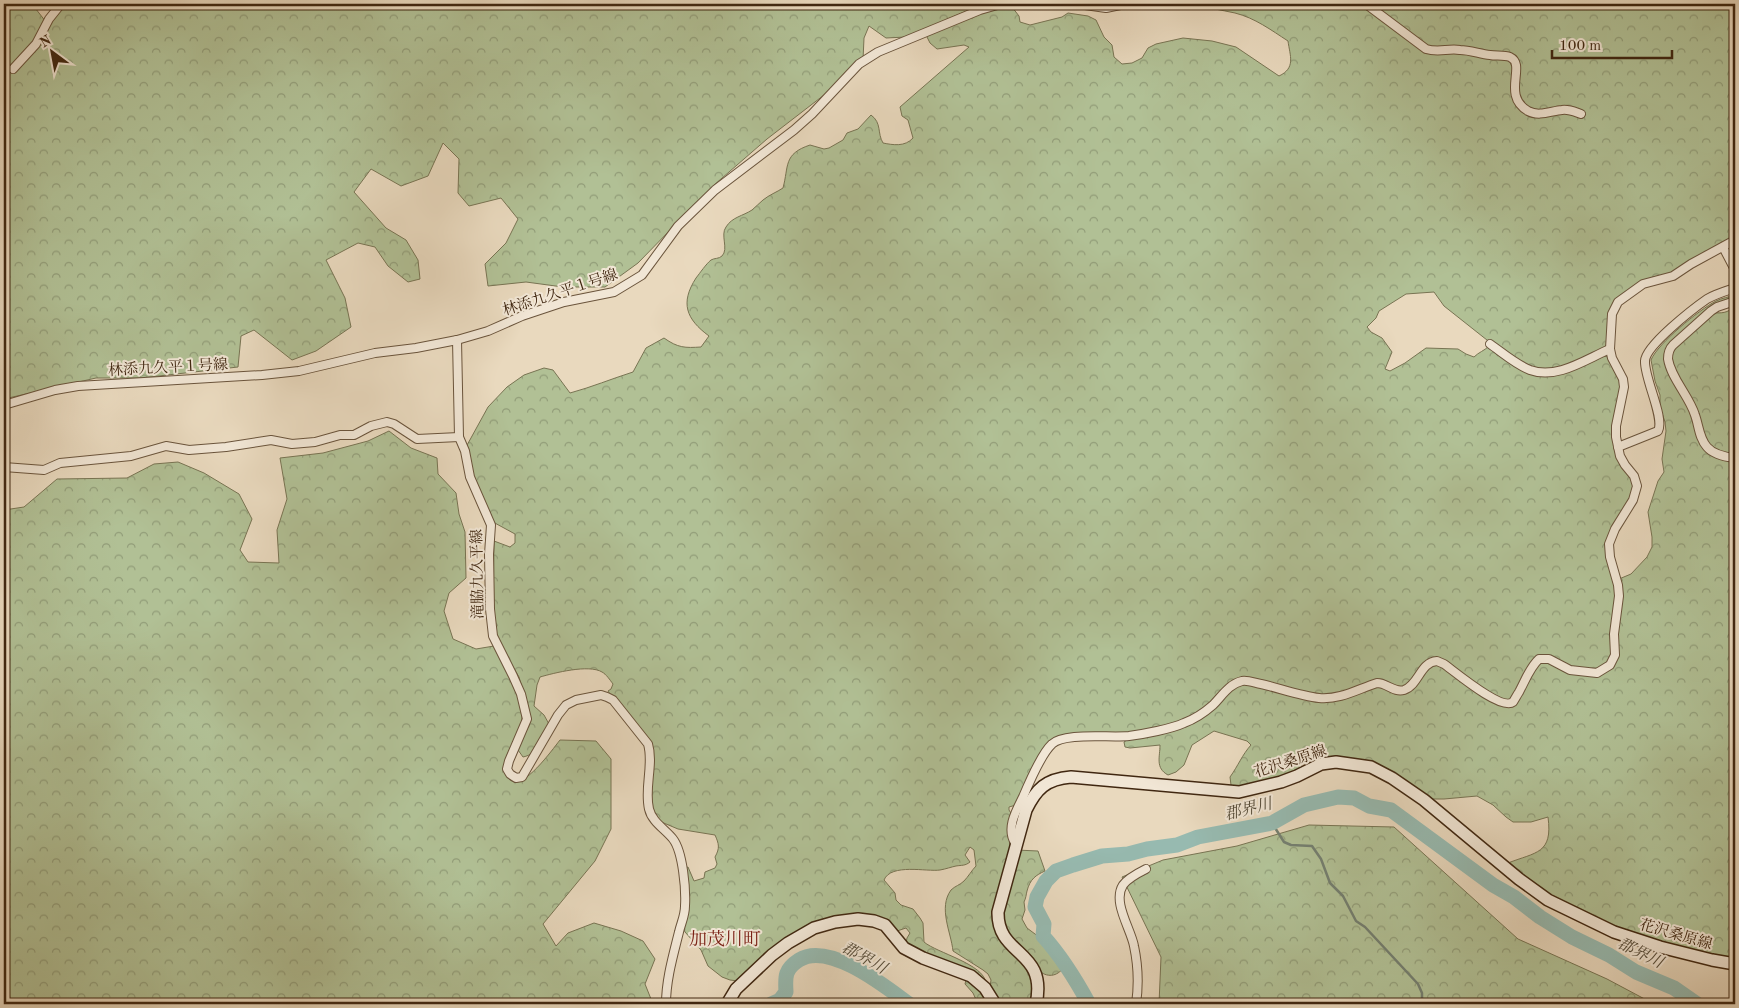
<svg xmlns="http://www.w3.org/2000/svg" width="1739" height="1008" font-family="'Old Standard TT','Noto Serif JP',serif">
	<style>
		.forest { fill: url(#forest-crowns); stroke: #787453 }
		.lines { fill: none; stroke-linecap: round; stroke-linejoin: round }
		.stream { stroke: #747f70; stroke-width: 2.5 }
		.river { stroke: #97bab0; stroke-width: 15 }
		.street-casing { stroke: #6a543c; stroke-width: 10 }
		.secondary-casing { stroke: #402711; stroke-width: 14 }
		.street { stroke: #f1e6d5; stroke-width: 8 }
		.secondary { stroke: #f1e6d5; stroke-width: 11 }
		.labels { text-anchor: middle; stroke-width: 4; stroke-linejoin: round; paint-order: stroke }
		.street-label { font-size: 15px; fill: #402711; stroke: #f1e6d5 }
		.water-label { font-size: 16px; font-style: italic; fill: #564c39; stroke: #f1e6d5 }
		.quarter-label { font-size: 18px; fill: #7a1f14; stroke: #f1e6d5 }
	</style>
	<defs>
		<pattern id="forest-crowns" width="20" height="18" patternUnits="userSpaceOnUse" patternTransform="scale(1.25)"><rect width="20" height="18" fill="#b1c095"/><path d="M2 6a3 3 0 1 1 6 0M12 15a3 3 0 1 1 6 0" fill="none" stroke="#919c78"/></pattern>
	</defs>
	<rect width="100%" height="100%" fill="#e9d9be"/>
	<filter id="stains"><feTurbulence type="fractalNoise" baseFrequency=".004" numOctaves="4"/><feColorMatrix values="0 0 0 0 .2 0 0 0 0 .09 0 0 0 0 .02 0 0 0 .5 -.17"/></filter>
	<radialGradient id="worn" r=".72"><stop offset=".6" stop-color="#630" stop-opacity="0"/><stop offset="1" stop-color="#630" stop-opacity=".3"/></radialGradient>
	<g class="forest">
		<polygon points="4,4 32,4 46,22 62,4 983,4 906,37 886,38 869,26 864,38 863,60 824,95 767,139 714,185 638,263 605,287 563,287 526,282 488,286 485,264 506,243 518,219 501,198 469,206 458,193 459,159 443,143 428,176 401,186 371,169 354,192 386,228 406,240 418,260 420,279 408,282 388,266 375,247 358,243 326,260 345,298 351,327 316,351 292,360 254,330 241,336 238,367 141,378 96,378 4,399"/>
		<path d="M 1195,4 L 1735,4 L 1735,238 L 1678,271 L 1619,298 L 1609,343 L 1598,352 L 1552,371 L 1530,368 L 1492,344 L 1444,306 L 1434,292 L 1406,294 L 1379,311 L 1376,318 L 1367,327 L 1371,332 L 1382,338 L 1392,352 L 1385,369 L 1390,371 L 1405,363 L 1426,348 L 1458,349 L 1466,354 L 1474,357 C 1479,352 1484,351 1489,346 L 1542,375 L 1600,355 L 1608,357 L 1622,384 L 1614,434 L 1634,478 L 1634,492 L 1610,534 L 1616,587 L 1611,658 L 1601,669 L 1580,670 L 1542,657 L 1511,701 L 1501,700 L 1439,659 L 1409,685 L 1401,689 L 1381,681 L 1347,692 L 1321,696 L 1243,679 C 1224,694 1204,714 1180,722 C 1141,736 1097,736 1055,739 L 1016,805 L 1009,807 L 1009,810 L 1012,815 L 1009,825 L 1010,846 L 994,911 L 1033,976 L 1032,1004 L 999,1004 L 990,987 L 991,980 L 988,974 L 983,970 L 953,951 C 951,932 938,908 951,890 C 955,886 960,885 964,881 C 968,877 972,870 976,866 L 974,850 L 970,847 L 965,855 L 970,862 C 965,866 962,865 956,866 C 951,867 946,869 940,870 C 927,872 891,863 884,880 L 895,893 L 896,900 L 901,905 L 913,909 L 920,918 L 923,923 L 924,942 C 937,953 984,964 986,983 L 906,943 L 907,938 L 910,933 L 906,928 L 897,931 L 893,927 L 827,920 L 738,981 L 730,980 L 722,977 L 708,966 L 701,950 L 685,932 L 683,927 L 685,868 L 688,867 L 694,881 L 704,878 L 705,872 L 715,868 L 717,864 L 715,857 C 720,848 719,844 715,835 L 678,829 L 659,821 L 652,810 L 651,802 L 653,755 L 611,696 L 608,691 L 611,689 L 613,684 C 610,680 606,674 602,672 C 589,664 554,673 540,677 L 537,685 L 534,706 L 544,715 L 549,724 C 543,737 539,754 523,757 L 518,750 L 520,741 L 529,726 L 529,714 L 519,677 L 499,644 L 493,619 L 494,541 L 510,547 L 515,543 L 515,534 L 493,522 L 490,512 L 469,478 L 466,447 L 488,407 L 507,387 L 524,375 L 544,368 L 553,370 L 570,393 C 592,387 611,379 633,372 L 646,348 L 664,338 C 678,348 685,348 701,347 L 709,336 C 686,319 680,303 696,278 C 700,273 706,264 711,260 C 714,258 719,259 722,256 C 729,249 720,235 726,227 C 732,217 743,216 752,210 C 756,207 759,203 763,200 C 769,195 777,192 783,188 C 789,166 783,154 810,145 L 824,149 L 829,148 L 843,140 L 847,133 L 858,129 L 871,115 C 882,123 877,133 883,143 C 893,145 905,147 913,138 L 908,120 L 902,116 L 900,107 L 969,47 L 964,45 L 937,49 L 930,43 L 926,35 C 946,28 993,4 1012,7 L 1019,16 L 1020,22 L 1030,25 L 1062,17 L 1068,13 L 1088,16 L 1096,20 L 1104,37 L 1112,45 L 1114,57 L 1122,64 L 1132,63 L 1142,58 L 1148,48 L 1156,44 L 1183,38 L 1212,41 L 1236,47 L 1279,76 C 1296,68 1290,56 1288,41 C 1271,30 1255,18 1235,13 C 1221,10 1208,8 1195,4 Z"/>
		<path d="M 1735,295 L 1735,300 L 1720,304 L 1667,351 L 1680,386 L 1706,448 L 1735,459 L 1735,959 L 1675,948 L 1599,920 L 1549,896 L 1508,863 C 1536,852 1553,854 1548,817 L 1531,822 L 1513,822 L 1506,817 L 1493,805 L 1477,796 L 1444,799 L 1427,799 L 1401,780 L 1320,760 L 1306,761 L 1293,775 L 1234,787 L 1231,785 L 1230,777 C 1238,766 1242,755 1251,745 L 1247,741 L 1214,731 L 1192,745 L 1184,765 L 1176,772 L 1168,775 C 1155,768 1160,757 1160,745 L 1130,748 L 1125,747 L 1124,742 L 1130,738 L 1183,726 L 1231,689 L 1239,685 L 1246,683 L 1320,700 L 1377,684 L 1402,692 L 1428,665 L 1435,662 L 1507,705 L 1537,663 L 1544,660 L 1582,674 L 1612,666 L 1619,579 L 1631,574 L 1647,557 L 1652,547 L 1652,537 L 1648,512 L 1658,481 L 1664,472 L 1662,459 L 1666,431 L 1665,422 L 1660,407 L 1660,395 L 1655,381 L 1651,360 C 1658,343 1699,310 1716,301 C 1722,298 1729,297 1735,295 Z"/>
		<path d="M 1735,306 L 1735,456 L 1731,456 L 1709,447 L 1670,361 L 1673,347 L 1711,312 C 1721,314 1728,313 1735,306 Z"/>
		<path d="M 389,431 L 411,448 L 437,458 L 438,474 L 456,493 L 459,514 L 465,532 L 466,578 L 449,593 L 444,611 L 453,639 L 476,649 L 494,646 C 506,667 522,692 522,717 C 523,735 505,749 504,767 C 503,771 506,777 510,780 C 523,791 552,750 560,740 L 596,741 L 611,759 L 611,829 L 595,861 L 543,924 L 556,946 L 568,933 L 594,923 L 621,931 L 643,941 L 655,959 L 645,984 L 653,1004 L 4,1004 L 4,510 L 24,507 L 57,479 L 127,478 L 154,464 L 178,462 L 204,473 L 239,494 L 252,519 L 240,550 L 248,562 L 279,563 L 277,530 L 287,499 L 280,458 L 323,453 L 368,441 Z"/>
		<polygon points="1309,825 1394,827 1518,939 1607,979 1654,1004 1159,1004 1161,957 1122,877 1163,860 1237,846"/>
		<path d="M 1016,850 L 1038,851 L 1045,871 C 1036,875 1030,879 1027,891 C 1026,895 1026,898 1024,902 L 1025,910 L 1022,919 L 1027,928 L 1043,940 L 1064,967 C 1057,977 1047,978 1038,970 L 1010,939 L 1002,922 Z"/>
		<polygon points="970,979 980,987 991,1004 978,1004 973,993 965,984 966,980"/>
	</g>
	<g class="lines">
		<polyline class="stream" points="1272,823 1284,842 1291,845 1312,846 1321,859 1330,883 1343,896 1356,921 1365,927 1418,984 1422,993 1422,1004"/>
		<g class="river">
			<path d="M 771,1004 L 780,1000 L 786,992 C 785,976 785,969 799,960 C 829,941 886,987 909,1004"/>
			<path d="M 1089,1004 C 1076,980 1062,957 1043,936 L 1044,924 L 1035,907 L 1037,897 L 1046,881 L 1056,871 L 1073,865 L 1102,856 L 1128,854 L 1147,849 L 1177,845 L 1198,837 L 1272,823 L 1304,805 L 1338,797 L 1354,798 L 1369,806 L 1391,810 L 1493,885 L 1514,897 L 1540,917 L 1572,937 L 1609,955 L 1636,972 L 1674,988 L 1697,1004"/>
		</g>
		<g class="street-casing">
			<g id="street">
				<polyline points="1078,4 1106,8 1125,4"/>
				<path d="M 1366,4 L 1426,49 C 1439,53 1448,48 1460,50 C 1470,50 1480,54 1490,55 C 1496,56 1504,55 1510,57 C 1527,65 1501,95 1528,111 C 1539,117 1551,111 1562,110 C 1569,109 1575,112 1581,114"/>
				<polyline points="13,69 36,44 49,19 61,4"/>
				<polyline points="1723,247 1735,270"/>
				<path d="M 1735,301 L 1717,307 L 1711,311 L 1673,345 C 1669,349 1668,353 1668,359 C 1671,378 1689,396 1695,415 C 1699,426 1699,438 1707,447 C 1713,454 1726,457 1735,458"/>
				<path d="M 457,340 L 459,437 L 465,451 L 470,477 L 491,525 L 489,554 L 490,609 L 493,636 L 513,676 L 521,694 L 527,719 L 509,761 L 507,769 L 510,774 L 516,778 L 522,777 L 558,715 L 566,705 L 576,700 L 601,695 L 607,697 L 613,700 L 648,744 C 654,764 644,788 649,809 C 652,822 665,829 673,839 C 683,852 686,890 685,906 C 685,916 681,923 679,932 C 673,956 666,980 666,1004"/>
				<path d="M 1490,344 C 1503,353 1515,364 1530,370 C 1557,380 1586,359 1610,349"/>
				<polyline points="4,405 55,390 78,386 262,375 299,371 375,353 416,348 457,340 488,331 522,316 564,302 614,292 642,275 678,226 715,190 794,130 812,114 859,64 878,52 980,10 1001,4"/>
				<path d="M 1618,447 L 1658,431 C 1665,418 1644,378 1645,361 C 1645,346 1694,308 1707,299 C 1716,294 1726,291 1735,288"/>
				<polyline points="4,467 44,470 60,463 131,456 166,446 189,450 226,447 271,440 292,444 315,442 340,435 354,435 371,426 387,422 394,424 417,439 459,437"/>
				<path d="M 1015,843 C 1006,828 1016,811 1023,797 C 1029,783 1041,754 1052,744 C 1064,732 1110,738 1129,736 C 1144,734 1171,729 1184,723 C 1195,719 1205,712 1213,705 C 1222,696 1229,684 1242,681 C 1248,680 1255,683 1261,684 C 1279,688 1301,696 1319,698 C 1340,700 1358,689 1377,683 C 1387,683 1394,693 1404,690 C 1419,685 1420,662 1437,661 L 1444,664 C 1454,671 1501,711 1513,702 C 1515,699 1517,695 1519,692 C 1525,681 1530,667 1539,659 L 1549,659 L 1570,670 L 1597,673 L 1610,665 L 1615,655 L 1614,634 L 1619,596 L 1618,585 L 1610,557 L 1609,544 L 1615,529 L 1633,500 L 1637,486 L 1634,476 L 1625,465 L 1620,456 L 1616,437 L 1616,426 L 1624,387 L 1623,379 L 1612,358 L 1610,349 L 1612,314 L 1618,302 L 1643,284 L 1673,276 L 1691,264 L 1735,240"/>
				<path d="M 1136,1004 C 1139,984 1138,965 1134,946 C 1131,929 1112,902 1123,885 C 1128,878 1138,873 1146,869"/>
			</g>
		</g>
		<g class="secondary-casing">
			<g id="secondary">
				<polyline points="727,1004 736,989 772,955 788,943 814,928 835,922 858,919 874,921 885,925 904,948 923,958 971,976 985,988 995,1004"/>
				<path d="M 1036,1004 C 1048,949 997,957 998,912 L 1026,810 C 1036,789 1046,779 1071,777 L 1239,792 L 1281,782 L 1297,776 L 1321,764 L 1336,762 L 1371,767 L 1392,778 L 1424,800 L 1519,879 L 1548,900 L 1614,932 L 1660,947 L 1712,960 L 1735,964"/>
			</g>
		</g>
		<use href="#street" class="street"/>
		<use href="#secondary" class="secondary"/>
	</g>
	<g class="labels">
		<g class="street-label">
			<text transform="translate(560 292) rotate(-18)" y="5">林添九久平１号線</text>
			<text transform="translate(168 367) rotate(-3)" y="5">林添九久平１号線</text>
			<text transform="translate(477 574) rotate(-91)" y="5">滝脇九久平線</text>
			<text transform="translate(1290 761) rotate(-18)" y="5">花沢桑原線</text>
			<text transform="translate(1676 934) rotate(16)" y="5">花沢桑原線</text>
		</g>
		<g class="water-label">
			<text transform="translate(1248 808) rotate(-14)" y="6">郡界川</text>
			<text transform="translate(1641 952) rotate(26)" y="6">郡界川</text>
			<text transform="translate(865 957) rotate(29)" y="6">郡界川</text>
		</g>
		<g class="quarter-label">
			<text x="725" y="945">加茂川町</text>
		</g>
	</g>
	<rect width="1739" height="1008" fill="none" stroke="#e9d9be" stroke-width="20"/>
	<rect x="5" y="5" width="1729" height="998" fill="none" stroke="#402711" stroke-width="2.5"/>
	<rect x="10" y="10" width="1719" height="988" fill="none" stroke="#402711"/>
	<g transform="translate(52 52) rotate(328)" stroke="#f1e6d5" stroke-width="4" paint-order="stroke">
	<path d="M0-4L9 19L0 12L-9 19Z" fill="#402711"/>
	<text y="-8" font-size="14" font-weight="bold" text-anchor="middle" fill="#402711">N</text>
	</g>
	<path d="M1552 50v8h120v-8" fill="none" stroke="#402711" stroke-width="2.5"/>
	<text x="1559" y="50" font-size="15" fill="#402711" stroke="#f1e6d5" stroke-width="4" paint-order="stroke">100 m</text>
	<rect width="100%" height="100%" filter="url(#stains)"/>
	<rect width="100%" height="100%" fill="url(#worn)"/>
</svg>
